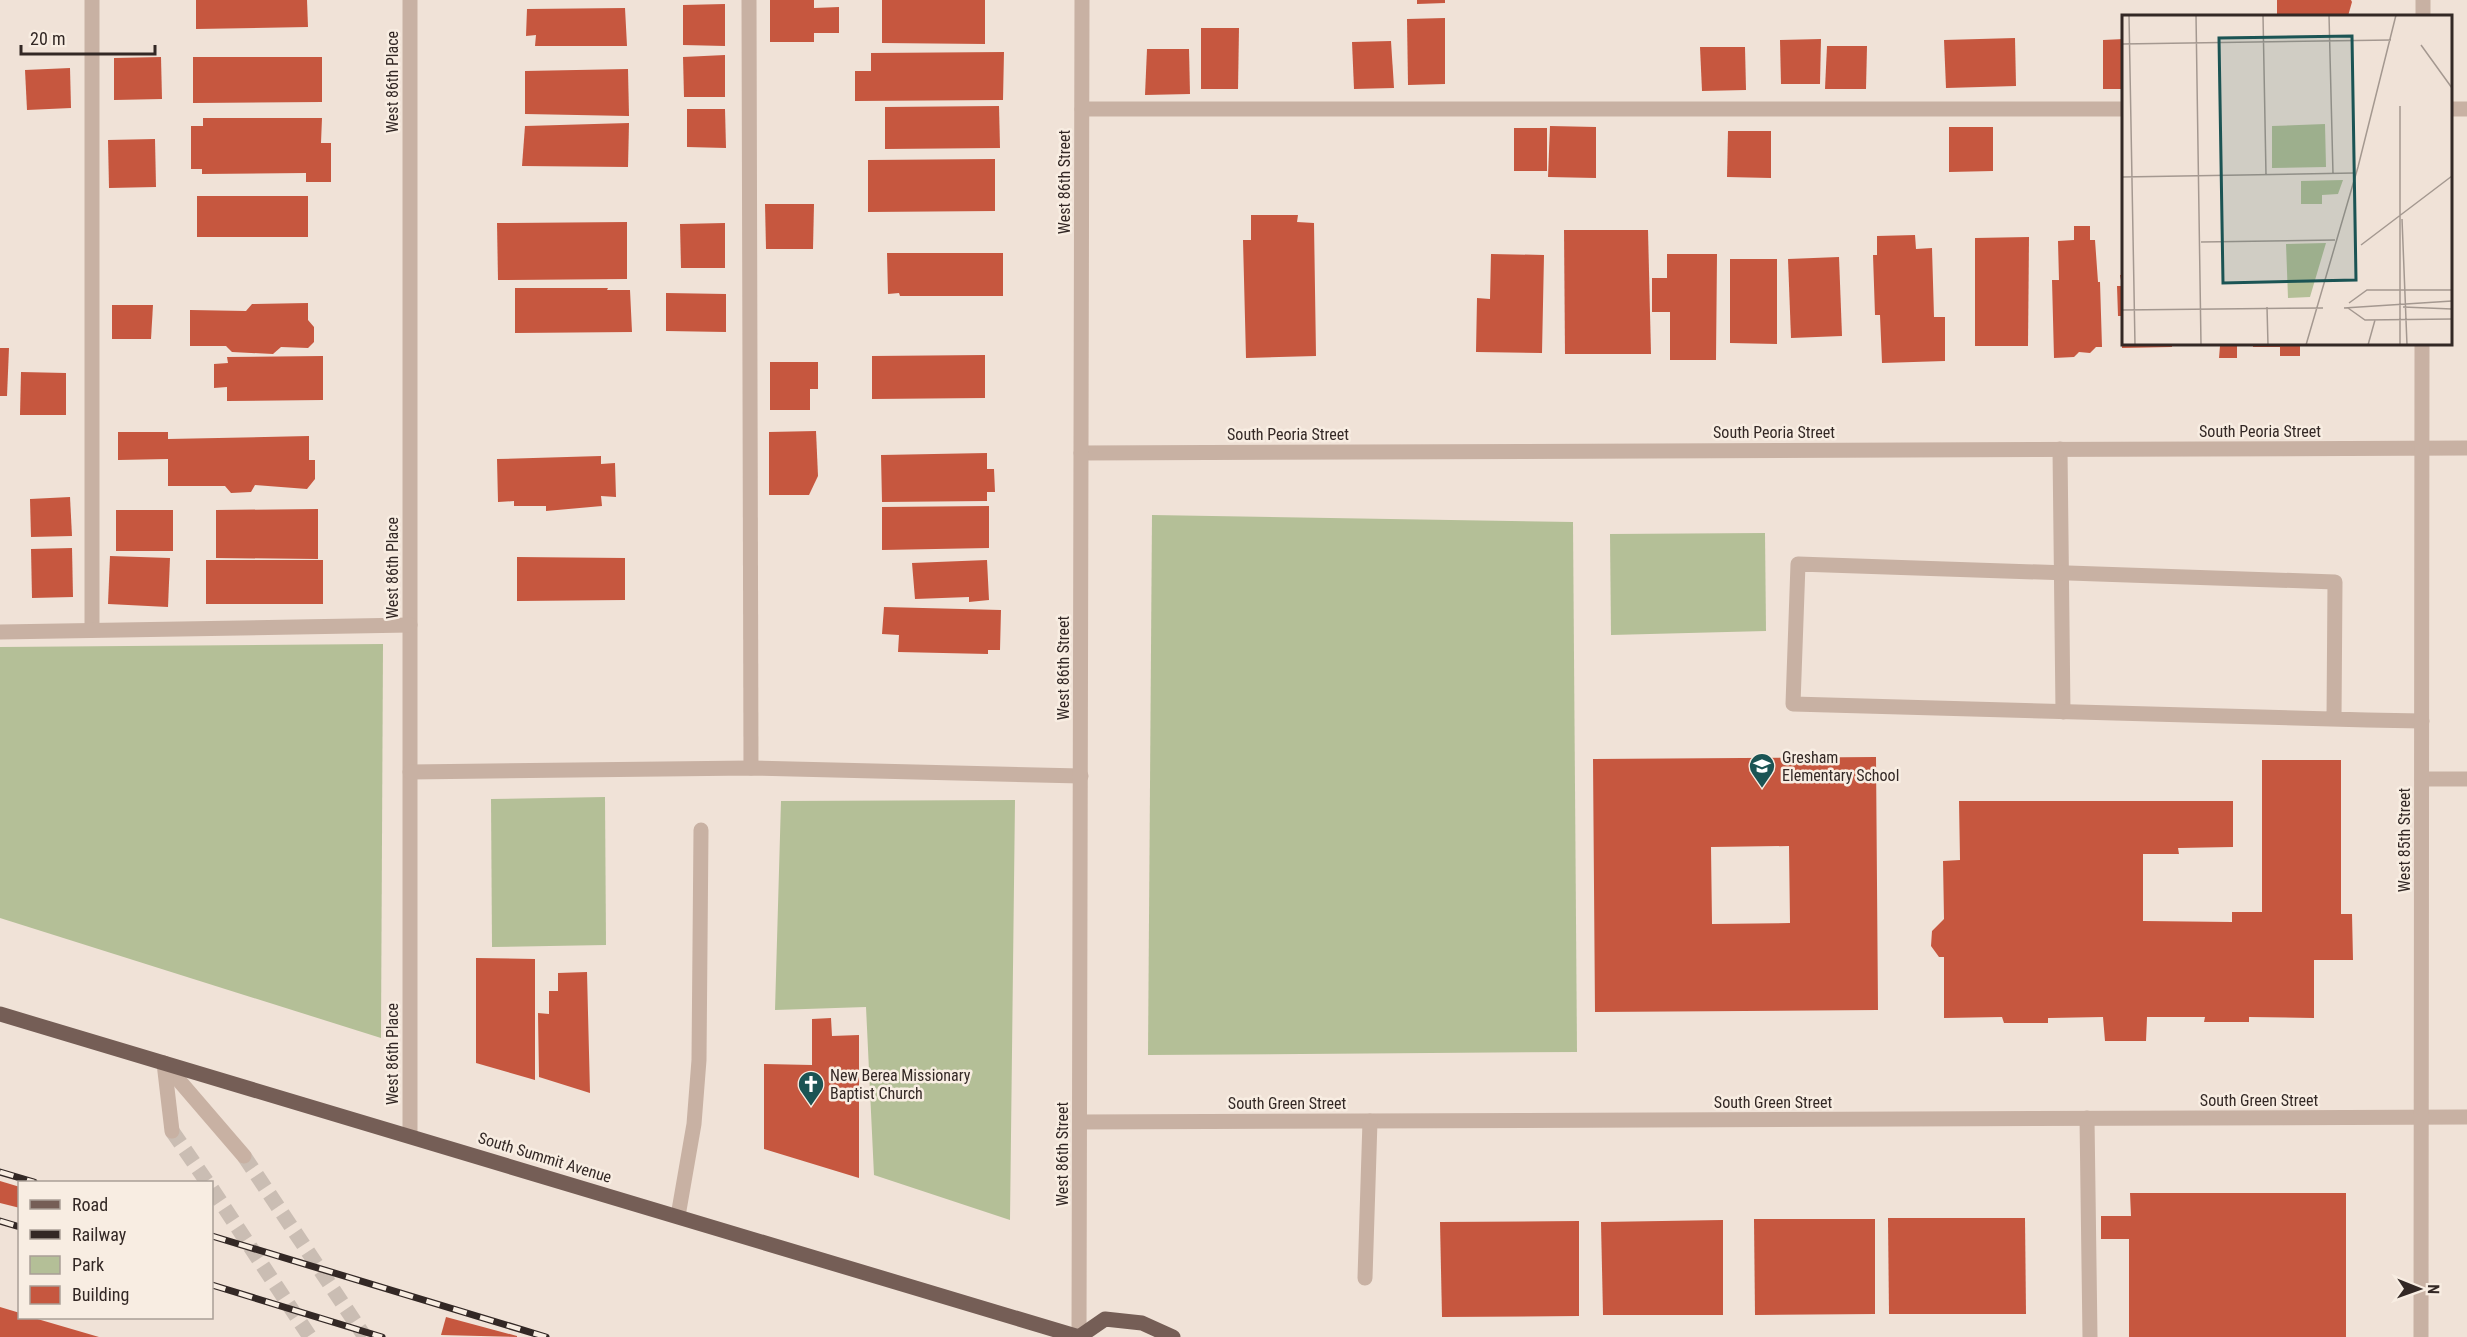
<svg xmlns="http://www.w3.org/2000/svg" width="2467" height="1337" font-family="'Roboto Condensed',sans-serif">
	<style>
		.green { fill: #b4bf97 }
		.building { fill: #c6573f; fill-rule: evenodd }
		.lines { fill: none; stroke-linecap: round; stroke-linejoin: round }
		.minor-tunnel { stroke: #cabdb3; stroke-width: 15; stroke-dasharray: 15 8; stroke-linecap: butt }
		.minor { stroke: #c8b1a3; stroke-width: 15 }
		.major { stroke: #755e56; stroke-width: 15 }
		.rail-casing { stroke: #332825; stroke-width: 7 }
		.rail { stroke: #f8ede2; stroke-width: 4.5; stroke-dasharray: 14; stroke-linecap: butt }
		.labels { text-anchor: middle; stroke-width: 5; stroke-linejoin: round; paint-order: stroke }
		.street-label { font-size: 16px; fill: #332825; stroke: #f8ede2 }
		.poi-label { font-size: 16px; fill: #332825; stroke: #f8ede2; text-anchor: start }
		.inset-road { fill: none; stroke: #a49890; stroke-width: 1.5 }
		.view { fill: #1b5454; fill-opacity: 0.15; stroke: #1b5454; stroke-width: 3 }
		.inset-edge { fill: none; stroke: #332825; stroke-width: 3 }
	</style>
	<rect width="100%" height="100%" fill="#f0e2d7"/>
	<g class="green">
		<polygon points="1152,515 1573,522 1577,1052 1148,1055"/>
		<polygon points="1765,533 1766,631 1611,635 1610,534"/>
		<polygon points="383,644 381,1038 0,918 0,647"/>
		<polygon points="605,797 606,945 492,947 491,799"/>
		<polygon points="1015,800 1010,1220 874,1175 866,1007 775,1010 781,801"/>
	</g>
	<g class="building">
		<polygon points="196,0 307,0 308,27 196,29"/>
		<polygon points="770,0 814,0 814,8 839,7 839,33 814,33 814,42 770,42"/>
		<polygon points="882,0 985,0 985,44 882,43"/>
		<polygon points="1417,0 1445,0 1445,3 1417,4"/>
		<polygon points="2277,0 2351,0 2352,2 2348,16 2277,16"/>
		<polygon points="725,4 725,46 683,45 683,5"/>
		<polygon points="625,8 627,46 535,46 536,35 526,36 527,9"/>
		<polygon points="1445,18 1445,84 1408,85 1407,19"/>
		<polygon points="1201,28 1239,28 1238,89 1201,89"/>
		<polygon points="2015,38 2016,86 1946,88 1944,40"/>
		<polygon points="1821,39 1820,84 1781,84 1780,40"/>
		<polygon points="2124,39 2124,89 2103,89 2103,40"/>
		<polygon points="1391,41 1394,88 1354,89 1352,42"/>
		<polygon points="1827,46 1867,46 1866,89 1825,89"/>
		<polygon points="1700,47 1745,47 1746,90 1702,91"/>
		<polygon points="1147,49 1189,49 1190,94 1145,95"/>
		<polygon points="1004,52 1003,100 855,101 855,71 871,71 871,53"/>
		<polygon points="725,55 725,97 684,97 683,57"/>
		<polygon points="161,57 162,99 114,100 114,58"/>
		<polygon points="193,57 322,57 322,102 193,103"/>
		<polygon points="70,68 71,108 27,110 25,70"/>
		<polygon points="628,69 629,116 525,114 525,71"/>
		<polygon points="999,106 1000,148 885,149 885,107"/>
		<polygon points="687,109 725,109 726,148 687,147"/>
		<polygon points="203,118 322,118 321,143 331,143 331,182 306,182 306,173 202,174 202,169 191,169 191,126 203,126"/>
		<polygon points="629,123 628,167 522,166 525,126"/>
		<polygon points="1550,126 1596,127 1596,178 1548,177"/>
		<polygon points="1949,127 1993,127 1993,171 1949,172"/>
		<rect x="1514" y="128" width="33" height="43"/>
		<polygon points="1728,131 1771,131 1771,178 1727,177"/>
		<polygon points="155,139 156,187 109,188 108,140"/>
		<polygon points="995,159 995,211 868,212 868,160"/>
		<rect x="197" y="196" width="111" height="41"/>
		<polygon points="765,204 814,204 813,249 766,249"/>
		<polygon points="1251,215 1298,215 1297,222 1314,223 1316,356 1246,358 1243,240 1251,240"/>
		<polygon points="627,222 627,279 498,280 497,223"/>
		<polygon points="725,223 725,268 681,268 680,224"/>
		<polygon points="2074,226 2090,226 2090,240 2095,240 2098,282 2100,282 2102,347 2096,347 2090,353 2079,352 2074,357 2054,358 2052,280 2059,280 2058,241 2074,240"/>
		<polygon points="1564,230 1648,230 1651,354 1565,354"/>
		<polygon points="1915,235 1916,249 1932,248 1934,317 1945,317 1945,361 1882,363 1880,315 1875,315 1873,255 1877,255 1877,236"/>
		<polygon points="2029,237 2028,346 1975,346 1975,238"/>
		<polygon points="887,253 1003,253 1003,296 900,296 899,293 888,294"/>
		<polygon points="1491,254 1544,255 1542,353 1476,352 1477,298 1490,299"/>
		<polygon points="1667,254 1717,254 1716,360 1670,360 1670,312 1652,312 1652,278 1667,278"/>
		<polygon points="1839,257 1842,336 1791,338 1788,259"/>
		<polygon points="1730,259 1777,259 1777,344 1730,343"/>
		<polygon points="2120,275 2124,275 2124,338 2121,316 2118,316 2117,286 2122,286"/>
		<polygon points="515,288 608,288 607,290 630,290 632,332 515,333"/>
		<polygon points="666,293 726,294 726,332 666,331"/>
		<polygon points="308,303 308,320 314,327 314,342 308,348 281,347 273,354 232,352 226,346 190,346 190,310 246,311 252,304"/>
		<polygon points="112,305 153,305 151,339 112,339"/>
		<polygon points="2122,344 2172,344 2172,347 2122,348"/>
		<polygon points="2191,344 2237,344 2237,358 2219,358 2220,346 2191,346"/>
		<polygon points="2253,344 2300,344 2300,356 2280,356 2280,347 2253,347"/>
		<polygon points="0,348 9,348 7,396 0,396"/>
		<polygon points="985,355 985,398 872,399 872,356"/>
		<polygon points="323,356 323,400 227,401 227,387 214,388 214,364 228,363 227,357"/>
		<polygon points="770,362 818,362 818,389 810,389 810,410 770,410"/>
		<polygon points="21,372 66,373 66,415 20,415"/>
		<polygon points="816,431 818,476 809,495 769,495 769,432"/>
		<polygon points="118,432 168,432 168,439 309,436 309,460 315,460 315,479 307,489 255,485 251,492 231,493 225,486 168,486 168,459 118,460"/>
		<polygon points="987,453 987,469 994,469 995,492 987,492 987,501 882,502 881,455"/>
		<polygon points="601,456 601,464 615,463 616,497 601,496 602,506 546,511 546,506 514,506 514,501 498,502 497,459"/>
		<polygon points="70,497 72,536 31,537 30,499"/>
		<polygon points="989,506 989,548 882,550 882,507"/>
		<polygon points="318,509 318,559 216,558 216,510"/>
		<rect x="116" y="510" width="57" height="41"/>
		<polygon points="72,548 73,597 32,598 31,549"/>
		<polygon points="110,556 170,558 168,607 108,604"/>
		<polygon points="517,557 625,558 625,600 517,601"/>
		<rect x="206" y="560" width="117" height="44"/>
		<polygon points="987,560 989,600 969,602 969,597 915,599 912,563"/>
		<polygon points="884,607 1001,610 1000,650 988,650 988,654 898,652 899,635 882,634"/>
		<path d="M 1876,757 L 1878,1010 L 1595,1012 L 1593,759 ZM 1789,846 L 1790,923 L 1712,924 L 1711,847 Z"/>
		<polygon points="2262,760 2341,760 2341,914 2352,914 2353,960 2314,960 2314,1018 2249,1017 2249,1022 2204,1022 2205,1017 2147,1017 2146,1041 2105,1041 2103,1017 2048,1018 2048,1023 2004,1023 2002,1017 1944,1018 1944,957 1939,957 1931,946 1932,931 1944,919 1943,861 1960,860 1959,801 2233,801 2233,847 2178,848 2179,854 2143,854 2143,921 2232,922 2232,912 2262,912"/>
		<polygon points="476,958 535,959 535,1080 476,1063"/>
		<polygon points="587,972 590,1093 539,1077 538,1013 549,1014 549,991 558,991 558,973"/>
		<polygon points="831,1018 832,1036 859,1035 859,1178 764,1149 764,1064 812,1065 812,1019"/>
		<polygon points="0,1181 20,1187 20,1208 0,1203"/>
		<polygon points="2130,1193 2346,1193 2346,1337 2129,1337 2129,1239 2101,1239 2101,1216 2131,1216"/>
		<polygon points="1888,1218 2025,1218 2026,1314 1889,1314"/>
		<polygon points="1754,1219 1875,1219 1875,1314 1755,1315"/>
		<polygon points="1723,1220 1723,1315 1603,1315 1601,1222"/>
		<polygon points="1579,1221 1579,1316 1442,1317 1440,1222"/>
		<polygon points="0,1307 20,1313 20,1318 34,1318 99,1337 0,1337"/>
		<polygon points="446,1317 517,1336 517,1337 441,1335"/>
	</g>
	<g class="lines">
		<g class="minor-tunnel">
			<polyline points="172,1131 207,1182"/>
			<polyline points="244,1156 365,1337"/>
			<polyline points="212,1189 310,1337"/>
		</g>
		<g class="minor">
			<polyline points="410,0 410,1135"/>
			<polyline points="749,0 751,768"/>
			<polyline points="2423,0 2423,16"/>
			<polyline points="1082,109 2124,109"/>
			<polyline points="2450,109 2467,109"/>
			<polyline points="2060,449 2063,712"/>
			<polyline points="1081,453 2467,448"/>
			<polyline points="92,630 92,0"/>
			<polyline points="0,632 410,625"/>
			<polyline points="2334,719 2335,582 1798,564 1793,704 2367,720 2422,721"/>
			<polyline points="410,772 751,768 1081,776"/>
			<polyline points="2422,779 2467,779"/>
			<polyline points="164,1063 244,1156"/>
			<polyline points="164,1063 172,1131"/>
			<polyline points="2087,1118 2090,1337"/>
			<polyline points="1080,1122 2467,1117"/>
			<polyline points="678,1216 694,1124 699,1060 701,830"/>
			<polyline points="1365,1278 1370,1121"/>
			<polyline points="1079,1337 1082,0"/>
			<polyline points="2421,1337 2422,344"/>
		</g>
		<g class="major">
			<polyline points="0,1014 1079,1337"/>
			<polyline points="1079,1337 1105,1319 1142,1323 1173,1337"/>
		</g>
		<g class="rail-casing">
			<g id="rail">
				<polyline points="0,1172 34,1182"/>
				<polyline points="0,1221 20,1227"/>
				<polyline points="212,1236 546,1337"/>
				<polyline points="212,1285 382,1337"/>
			</g>
		</g>
		<use href="#rail" class="rail"/>
	</g>
	<defs>
		<g id="school-pin" transform="scale(1.35)"><path d="M0 17L-7.5 6A9.5 9.5 0 1 1 7.5 6Z" fill="#1b5454" stroke="#f8ede2"/><path d="M0-5L7-2L0 1L-7-2ZM-4 1L0 2.5L4 1V4Q0 6-4 4Z" fill="#fff"/></g>
		<g id="church-pin" transform="scale(1.35)"><path d="M0 17L-7.5 6A9.5 9.5 0 1 1 7.5 6Z" fill="#1b5454" stroke="#f8ede2"/><path d="M-1.2-6h2.4v3.5h3.3v2.4h-3.3V6h-2.4V-.1h-3.3v-2.4h3.3Z" fill="#fff"/></g>
	</defs>
	<g fill-rule="evenodd">
		<use href="#school-pin" x="1762" y="766"/>
		<use href="#church-pin" x="811" y="1084"/>
	</g>
	<g class="labels">
		<g class="street-label">
			<text transform="translate(392 82) rotate(-90)" y="6">West 86th Place</text>
			<text transform="translate(1064 182) rotate(-90)" y="6">West 86th Street</text>
			<text x="2260" y="437">South Peoria Street</text>
			<text x="1774" y="438">South Peoria Street</text>
			<text x="1288" y="440">South Peoria Street</text>
			<text transform="translate(392 568) rotate(-90)" y="6">West 86th Place</text>
			<text transform="translate(1063 668) rotate(-90)" y="6">West 86th Street</text>
			<text transform="translate(2404 840) rotate(-90)" y="6">West 85th Street</text>
			<text transform="translate(392 1054) rotate(-90)" y="6">West 86th Place</text>
			<text x="2259" y="1106">South Green Street</text>
			<text x="1773" y="1108">South Green Street</text>
			<text x="1287" y="1109">South Green Street</text>
			<text transform="translate(1062 1154) rotate(-90)" y="6">West 86th Street</text>
			<text transform="translate(545 1157) rotate(17)" y="6">South Summit Avenue</text>
		</g>
		<g class="poi-label">
			<text x="1782" y="763">Gresham<tspan x="1782" dy="18">Elementary School</tspan></text>
			<text x="830" y="1081">New Berea Missionary<tspan x="830" dy="18">Baptist Church</tspan></text>
		</g>
	</g>
	<g transform="translate(2122 15)">
		<rect width="330" height="330" fill="#f0e2d7"/>
		<path d="M 203,109 L 204,152 L 150,153 L 150,111 ZM 221,165 L 216,179 L 200,180 L 200,189 L 179,189 L 179,166 ZM 204,228 L 188,282 L 166,283 L 164,229 Z" fill="#b4bf97"/>
		<path class="inset-road" d="M 7,0 L 13,330M 74,0 L 79,330M 141,0 L 144,160M 207,0 L 211,159M 0,29 L 269,25M 299,30 L 330,73M 0,162 L 232,158M 280,204 L 285,330M 79,227 L 213,225M 239,230 L 330,161M 227,288 L 245,275 L 330,275M 145,292 L 146,330M 281,292 L 330,294M 222,293 L 330,286M 226,293 L 243,305 L 330,304M 0,295 L 201,293M 184,330 L 236,152 L 274,0M 246,330 L 253,305M 278,330 L 278,91"/>
		<path class="view" d="M 230,21 L 234,265 L 101,268 L 97,23 Z"/>
		<rect width="330" height="330" class="inset-edge"/>
	</g>
	<rect x="18" y="1181" width="195" height="138" fill="#f8ede2" stroke="#a99e96" stroke-width="1.5"/>
	<rect x="30" y="1200" width="30" height="9" fill="#755e56" stroke="#a99e96" stroke-width="1.5"/>
	<text x="72" y="1211" font-size="18" fill="#332825">Road</text>
	<rect x="30" y="1230" width="30" height="9" fill="#332825" stroke="#a99e96" stroke-width="1.5"/>
	<text x="72" y="1241" font-size="18" fill="#332825">Railway</text>
	<rect x="30" y="1256" width="30" height="18" fill="#b4bf97" stroke="#a99e96" stroke-width="1.5"/>
	<text x="72" y="1271" font-size="18" fill="#332825">Park</text>
	<rect x="30" y="1286" width="30" height="18" fill="#c6573f" stroke="#a99e96" stroke-width="1.5"/>
	<text x="72" y="1301" font-size="18" fill="#332825">Building</text>
	<g transform="translate(2419 1289) rotate(91)" stroke="#f8ede2" stroke-width="4.5" paint-order="stroke">
	<path d="M0-4.5L10 22L0 15L-10 22Z" fill="#332825"/>
	<text y="-9" font-size="16" font-weight="bold" text-anchor="middle" fill="#332825">N</text>
	</g>
	<path d="M21 45v9h134v-9" fill="none" stroke="#332825" stroke-width="3"/>
	<text x="30" y="45" font-size="18" fill="#332825" stroke="#f8ede2" stroke-width="4.5" paint-order="stroke">20 m</text>
</svg>
